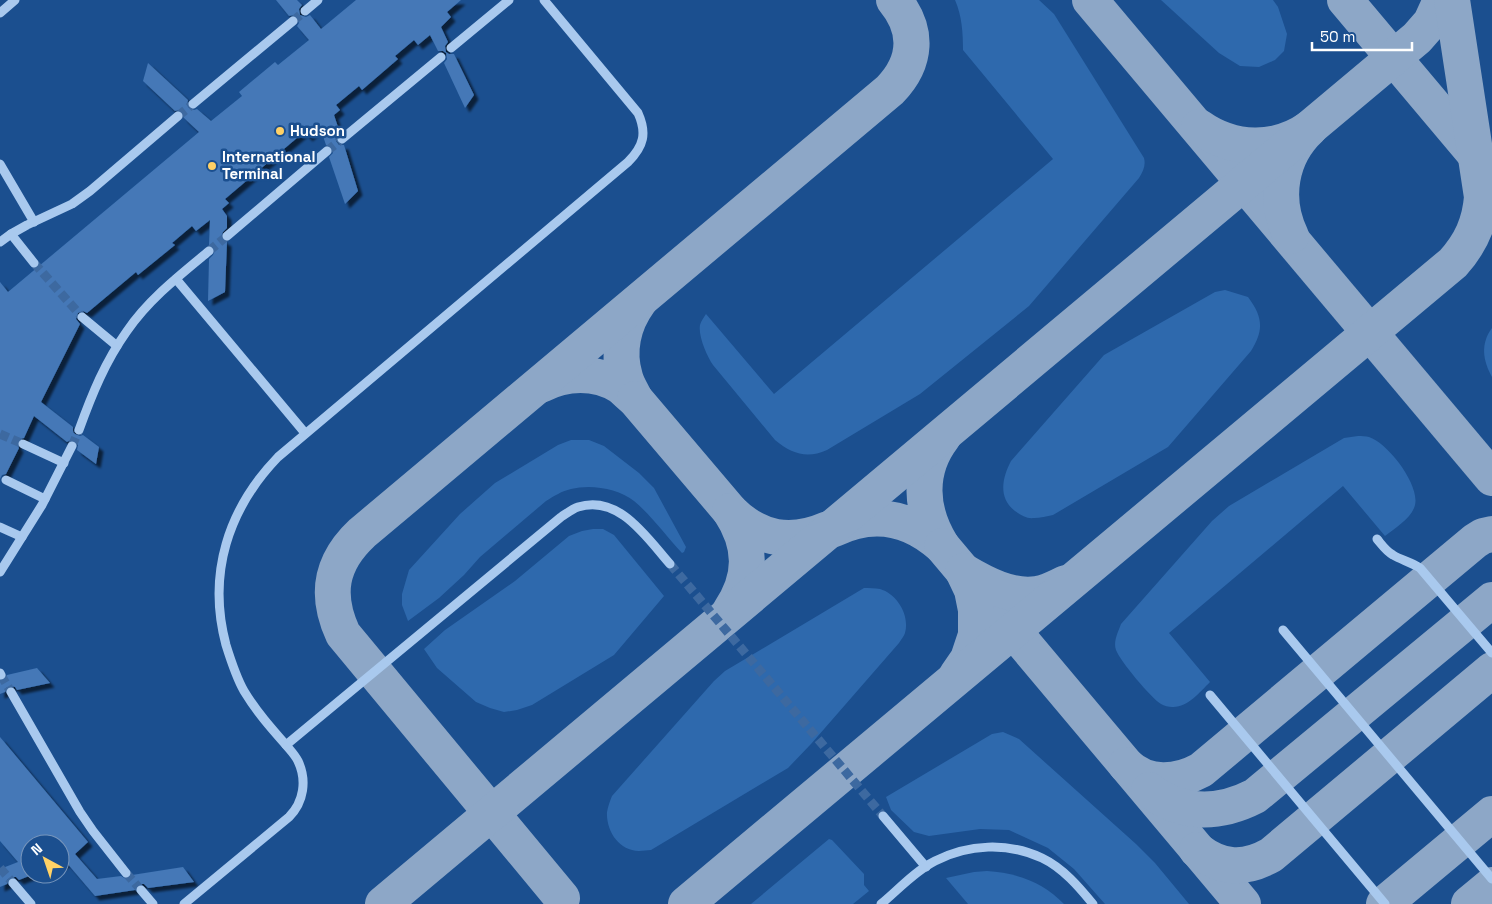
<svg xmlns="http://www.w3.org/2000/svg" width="1492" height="904" font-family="'Space Grotesk',sans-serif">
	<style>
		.green { fill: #2e69ad }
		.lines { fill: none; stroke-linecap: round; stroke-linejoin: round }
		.taxiway { stroke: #8da7c7; stroke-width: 36 }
		.building { fill: #4478b7; filter: url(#shadow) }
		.minor-tunnel { stroke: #3d69a0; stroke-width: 9; stroke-dasharray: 9 4.5; stroke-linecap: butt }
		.minor { stroke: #a9c9ee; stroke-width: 9 }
		.poi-dot { fill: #ffd166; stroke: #1b4f8f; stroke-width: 2 }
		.labels { text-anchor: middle; stroke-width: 5; stroke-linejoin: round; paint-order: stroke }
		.poi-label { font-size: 15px; font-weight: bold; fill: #fff; stroke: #1b4f8f; text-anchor: start }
	</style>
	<defs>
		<filter id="shadow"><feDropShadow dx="4.5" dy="4.5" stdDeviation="1" flood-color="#0009"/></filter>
	</defs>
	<rect width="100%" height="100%" fill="#1b4f8f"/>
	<g class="green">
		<path d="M 955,0 L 1039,0 L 1054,14 L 1144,158 C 1146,166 1143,171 1139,178 L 1029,306 L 920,394 L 827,450 C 807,459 792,454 775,440 L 713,365 C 707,356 698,336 700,325 C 701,321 704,317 706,314 L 774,394 L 1053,159 L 963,50 C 963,33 962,16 955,0 Z"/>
		<polygon points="1161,0 1273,0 1278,7 1287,34 1284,51 1275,60 1259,67 1240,66 1219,53"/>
		<path d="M 1225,290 L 1248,297 C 1263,317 1264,330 1251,351 L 1168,447 L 1053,515 C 1047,516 1040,518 1034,518 C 1027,519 1021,515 1015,511 C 998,498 1002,478 1011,461 L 1104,355 L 1215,292 Z"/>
		<path d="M 1492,328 L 1492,377 C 1483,361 1480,344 1492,328 Z"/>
		<path d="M 1358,436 C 1361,436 1366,436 1369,437 C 1388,443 1420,485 1415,505 C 1412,518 1395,528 1385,536 L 1343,486 L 1169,633 L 1210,682 C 1200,692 1187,708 1172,707 C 1169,707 1164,706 1161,704 C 1151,698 1120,661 1116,650 C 1113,642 1118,632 1121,624 L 1212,521 L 1229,506 L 1344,438 Z"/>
		<path d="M 571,440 L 589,440 L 604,446 L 639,473 L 654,488 L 686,547 L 684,552 L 682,553 C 667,537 651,515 634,501 C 618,488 590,484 571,489 C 562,491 554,496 546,501 L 480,557 L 464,575 L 439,598 L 408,621 L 402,605 L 402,594 L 409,570 L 460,514 L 495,483 L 558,445 Z"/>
		<polygon points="593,529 603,529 614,535 664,596 614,655 532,705 517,710 504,712 490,708 476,702 437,668 424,649 445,630 515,581 569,536 582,531"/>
		<path d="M 864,588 C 869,588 875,588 880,589 C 897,594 910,615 905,633 C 904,636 901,640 899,643 L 811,744 L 788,768 L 651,850 C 647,850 643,851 639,851 C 619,851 606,831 607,812 C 608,806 610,801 612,796 L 714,681 L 725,671 Z"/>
		<polygon points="1003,732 1019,739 1136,844 1155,863 1189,904 1105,904 1074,869 1048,848 1009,830 980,829 929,836 914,832 891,810 886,797 992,734"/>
		<polygon points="829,839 832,840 864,874 864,885 869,891 853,904 751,904"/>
		<path d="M 987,871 C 1017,873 1043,882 1064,904 L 968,904 L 946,878 L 974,872 Z"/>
	</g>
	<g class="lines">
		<g class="taxiway">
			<polyline points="1090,0 1492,478"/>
			<polyline points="1345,0 1478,158"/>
			<path d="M 1199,127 C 1233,151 1276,152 1310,128 C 1280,156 1273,199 1291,236"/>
			<path d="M 541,385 C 565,372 596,371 620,386 C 625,390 630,395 635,399 C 632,392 627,385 625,377 C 617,351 623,324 639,302"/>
			<polyline points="635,399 730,511"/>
			<path d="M 834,529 C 873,510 910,517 942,546 C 920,511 917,471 943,437"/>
			<polyline points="942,546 1243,904"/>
			<path d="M 730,611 C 753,577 752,545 730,511 C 759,540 791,545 828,529"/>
			<path d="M 957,675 L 968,659 L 976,635 L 976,610 L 972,590 L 963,571 C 985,584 1011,598 1037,594 C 1047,593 1057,587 1066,583"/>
			<path d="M 1126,765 C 1148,786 1177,783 1201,770 L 1475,541 L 1483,536 L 1492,534"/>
			<path d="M 1149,790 C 1182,815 1218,815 1255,796 L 1492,600"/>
			<path d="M 1197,850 C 1222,869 1244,870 1271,855 L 1492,670"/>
			<path d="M 562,898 L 343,634 C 325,595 330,563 362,533 L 890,90 C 917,62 919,30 894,0"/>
			<polyline points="383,904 1417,38 1431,22 1441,0"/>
			<path d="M 686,904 L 1453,263 C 1471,243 1480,223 1482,197 L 1452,0"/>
			<polyline points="1384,904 1492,814"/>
			<polyline points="1469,904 1492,885"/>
		</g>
	</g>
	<g class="building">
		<polygon points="276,0 297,0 302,5 299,9 300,15 306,17 310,15 321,29 356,0 461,0 447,12 451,17 441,27 448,42 445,46 446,52 449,54 454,54 474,95 465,108 444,63 447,59 446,53 443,51 438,51 430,35 418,45 414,40 395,56 398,59 362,90 359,86 336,105 340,110 334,115 340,133 336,136 336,141 339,145 344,145 358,191 345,204 329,157 333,153 332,147 326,145 320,127 308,137 304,132 225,199 229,203 222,209 227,216 227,228 223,232 221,237 223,240 227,242 225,292 208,301 209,259 213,255 215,250 213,247 209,245 210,220 196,231 192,226 172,243 175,245 138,275 136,272 87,313 83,311 78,313 76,319 80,324 41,402 73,427 73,432 75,434 80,436 83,435 99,447 96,464 77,450 78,445 75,441 71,440 67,442 34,416 24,438 20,439 18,441 17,445 19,448 6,474 2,475 0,479 0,282 8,292 199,132 184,118 182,112 180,110 175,111 143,81 148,63 188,100 187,105 189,108 194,110 197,109 211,121 242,96 239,92 275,62 278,65 309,40 297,26 299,23 298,17 295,15 289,16"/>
		<polygon points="37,668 50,683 17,690 15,687 11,686 6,688 5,692 0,694 0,681 6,679 7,675"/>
		<polygon points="0,737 88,842 75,854 97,879 121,876 126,879 130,878 132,875 183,867 194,882 148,888 144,884 140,884 137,886 135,890 95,896 66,862 60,866 60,844 30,844 30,877 29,876 19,880 16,877 11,877 7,880 7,884 0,887 0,869 18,862 0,841"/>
	</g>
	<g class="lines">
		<g class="minor-tunnel">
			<polyline points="293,21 305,11"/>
			<polyline points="178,116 193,104"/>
			<polyline points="327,151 342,139"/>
			<polyline points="209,251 227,236"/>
			<polyline points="34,263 82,317"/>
			<polyline points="0,434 23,444"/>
			<polyline points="72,446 79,430"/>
			<polyline points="670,564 883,816"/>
			<polyline points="1,675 11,692"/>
			<polyline points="0,868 13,883"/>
			<polyline points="126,873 141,890"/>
		</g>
		<g class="minor">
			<polyline points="305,11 318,0"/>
			<polyline points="0,13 15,0"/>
			<polyline points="451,48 509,0"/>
			<polyline points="193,104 293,21"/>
			<polyline points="342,139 441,57"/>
			<polyline points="0,164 34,222"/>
			<polyline points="11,234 34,263"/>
			<polyline points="227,236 327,151"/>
			<polyline points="0,242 11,234 27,225 72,204 90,191 178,116"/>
			<polyline points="176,279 305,433"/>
			<polyline points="82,317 117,346"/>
			<path d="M 79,430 C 92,394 105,362 127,331 C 149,299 180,275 209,251"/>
			<polyline points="23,444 64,463"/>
			<polyline points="6,480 45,499"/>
			<polyline points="0,527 22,537"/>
			<path d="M 1377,539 C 1382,545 1386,551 1393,555 C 1401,560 1411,562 1420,568 L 1492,653"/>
			<polyline points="0,572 42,505 72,446"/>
			<polyline points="1283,630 1492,879"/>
			<polyline points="0,673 1,675"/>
			<polyline points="11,692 80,812 93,831 126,873"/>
			<polyline points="1210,695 1385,904"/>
			<path d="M 286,745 C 271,728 256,711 244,691 C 236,677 231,661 226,645 C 207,574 228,509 278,457 L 628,162 C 644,146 647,133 638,113 L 544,0"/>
			<polyline points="883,816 926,867"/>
			<polyline points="13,883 31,904"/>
			<polyline points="141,890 153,904"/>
			<path d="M 184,904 L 289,817 C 304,802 307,780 298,761 C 295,755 290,750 286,745 L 561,517 C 566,514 572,509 578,507 C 619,494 647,538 670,564"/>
			<path d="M 881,904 C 898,890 915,871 935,861 C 968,844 1008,842 1042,858 C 1063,868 1079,887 1093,904"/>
		</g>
	</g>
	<g class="poi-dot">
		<circle cx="280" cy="131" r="5"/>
		<circle cx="212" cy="166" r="5"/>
	</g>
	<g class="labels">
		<g class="poi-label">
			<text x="290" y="136">Hudson</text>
			<text x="222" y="162">International<tspan x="222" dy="17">Terminal</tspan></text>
		</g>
	</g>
	<g transform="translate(45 859) rotate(320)"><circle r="24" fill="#1b4f8f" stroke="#7695bc"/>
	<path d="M0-4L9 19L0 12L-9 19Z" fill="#ffd166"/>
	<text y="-8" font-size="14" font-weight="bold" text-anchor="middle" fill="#ffffff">N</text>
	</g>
	<path d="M1312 42v8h100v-8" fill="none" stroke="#ffffff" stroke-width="2.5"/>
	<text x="1320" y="42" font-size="15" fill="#ffffff" stroke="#1b4f8f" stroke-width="4" paint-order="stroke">50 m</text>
</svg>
